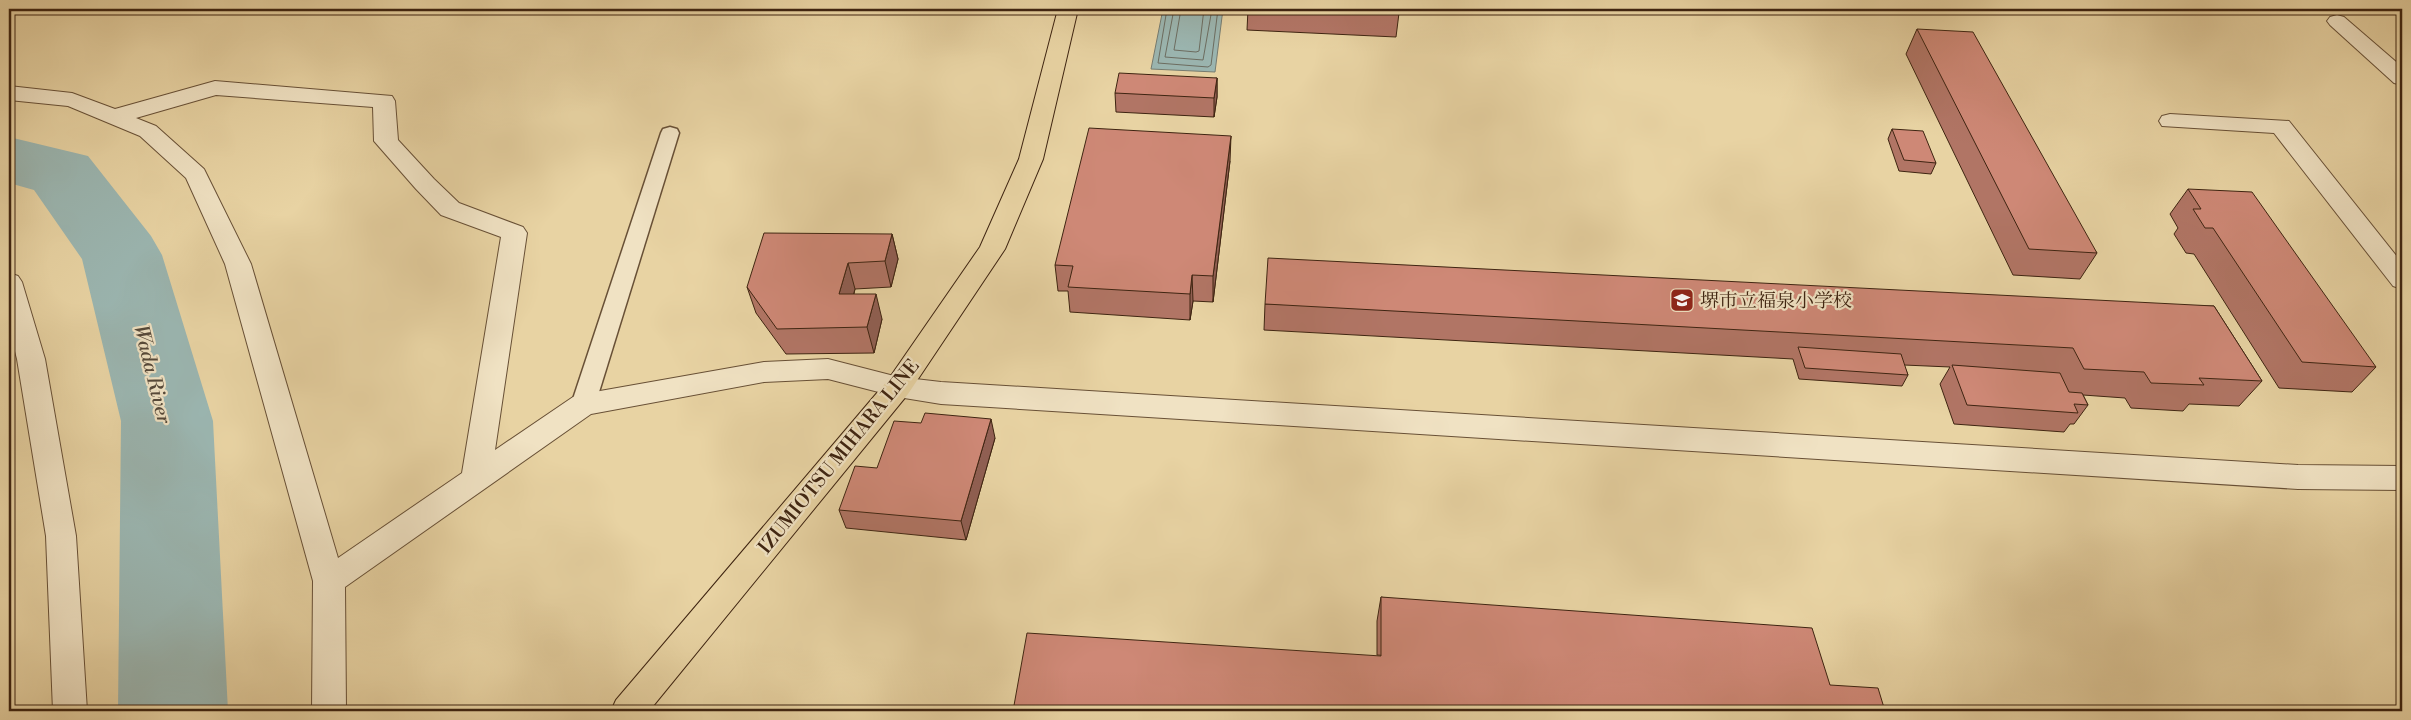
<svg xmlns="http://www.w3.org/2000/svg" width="2411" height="720" font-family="'Libre Bodoni','Noto Serif JP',serif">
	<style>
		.water { fill: #9bb6b1; stroke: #767c71 }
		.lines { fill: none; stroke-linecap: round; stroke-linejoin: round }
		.shore { stroke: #6c6d61; stroke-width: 1 }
		.river { fill: #9bb6b1; fill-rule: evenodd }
		.lane-casing { stroke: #685036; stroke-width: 3 }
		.street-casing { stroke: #685036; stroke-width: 2 }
		.primary-casing { stroke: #3e2411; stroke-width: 2 }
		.lane { fill: #f0e2c3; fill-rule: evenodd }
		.street { fill: #f0e2c3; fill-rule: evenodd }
		.primary { fill: #e8d3a3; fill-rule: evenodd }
		.wall { fill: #b17565; stroke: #3e2411 }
		.shaded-wall { fill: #905f53; stroke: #3e2411 }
		.building { fill: #ce8876; stroke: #3e2411 }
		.labels { text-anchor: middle; stroke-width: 4.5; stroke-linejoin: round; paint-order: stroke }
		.poi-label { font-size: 19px; fill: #3e2411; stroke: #f0e2c3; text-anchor: start }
		.street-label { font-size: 19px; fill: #3e2411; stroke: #f0e2c3 }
		.water-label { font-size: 20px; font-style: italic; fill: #554839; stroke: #f0e2c3 }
	</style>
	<rect width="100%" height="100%" fill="#e8d3a3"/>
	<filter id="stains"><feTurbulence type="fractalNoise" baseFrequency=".004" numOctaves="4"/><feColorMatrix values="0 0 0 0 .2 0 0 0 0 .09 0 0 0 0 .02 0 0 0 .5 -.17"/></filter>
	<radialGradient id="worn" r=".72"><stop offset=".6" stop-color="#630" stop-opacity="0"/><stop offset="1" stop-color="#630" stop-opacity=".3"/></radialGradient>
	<polygon class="water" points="1163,9 1223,9 1215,72 1151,69"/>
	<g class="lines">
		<g class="shore">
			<polyline points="1167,9 1158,63 1208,67 1211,65 1218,9"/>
			<polyline points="1174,9 1165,57 1203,60 1212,9"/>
			<polyline points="1181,9 1174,50 1196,52 1199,51 1204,9"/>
		</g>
		<polygon class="river" points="9,137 88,156 151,236 162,255 213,421 228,711 118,711 121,421 82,259 34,190 9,183"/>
		<g class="lane-casing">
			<polygon id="lane" points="670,127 677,129 679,133 595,405 591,411 583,414 575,411 571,405 661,133 663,129"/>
		</g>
		<g class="street-casing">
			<g id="street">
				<polygon points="2337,15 2344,17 2402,67 2402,85 2394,83 2330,25 2327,21 2330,17"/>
				<path d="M 215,81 L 392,96 L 395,101 L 398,140 L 434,179 L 459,203 L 523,227 L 527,233 L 495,450 L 573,397 L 583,394 L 764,362 L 828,359 L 898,377 L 941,382 L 2298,465 L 2402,466 L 2402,490 L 2298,489 L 941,404 L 898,397 L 828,379 L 764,382 L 591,414 L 345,587 L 346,711 L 312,711 L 313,581 L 225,264 L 186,178 L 140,136 L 68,106 L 9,100 L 9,86 L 72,93 L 115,109 ZM 216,95 L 373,107 L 374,141 L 416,189 L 441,215 L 501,237 L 462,473 L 338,558 L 251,264 L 204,169 L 156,126 L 136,118 Z"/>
				<polygon points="2170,114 2289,121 2402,263 2402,289 2393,286 2274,133 2162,126 2159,121 2162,116"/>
				<polygon points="9,273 18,276 22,282 45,359 76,536 87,711 53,711 46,536 17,359 9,328"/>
			</g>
		</g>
		<g class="primary-casing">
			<polygon id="primary" points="1058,9 1078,9 1043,159 1005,249 908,394 649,711 611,711 616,700 888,380 980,247 1019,159"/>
		</g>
		<use href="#lane" class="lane"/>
		<use href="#street" class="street"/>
		<use href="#primary" class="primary"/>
	</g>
	<g class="wall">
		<polygon points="1248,9 1399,9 1399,13 1396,37 1247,30"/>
		<polygon points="1917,29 2097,253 2080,279 2013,275 1906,54"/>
		<polygon points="1217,78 1217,97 1214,117 1116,112 1115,93"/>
		<polygon points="1892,129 1936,163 1931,174 1899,171 1888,139"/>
		<polygon points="1230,161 1213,302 1193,301 1190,320 1070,312 1068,291 1058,291 1055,265"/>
		<polygon points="2188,189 2376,367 2352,392 2279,388 2194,254 2186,253 2174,234 2178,228 2170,214"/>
		<polygon points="892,234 898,259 891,287 855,289 854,294 882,319 874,353 786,354 756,313 747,287"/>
		<polygon points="1265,304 2214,306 2262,381 2239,406 2189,404 2183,411 2131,408 2125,398 2083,395 2088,405 2074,424 2070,424 2064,432 1954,424 1940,384 1950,367 1904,365 1908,375 1902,386 1799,379 1793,359 1264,330"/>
		<polygon points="995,438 966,540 846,528 839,510 877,468"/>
		<polygon points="1381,597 1830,685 1377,655 1377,621"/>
	</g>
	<g class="shaded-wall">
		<polygon points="1217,78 1217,97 1214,117 1214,98"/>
		<polygon points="1231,136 1230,161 1213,302 1213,276"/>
		<polygon points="892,234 898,259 891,287 885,261"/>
		<polygon points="848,263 855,289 846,320 839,294"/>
		<polygon points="1192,275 1193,301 1190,320 1190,294"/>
		<polygon points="876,294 882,319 874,353 867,327"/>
		<polygon points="991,419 995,438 966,540 961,521"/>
	</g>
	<g class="building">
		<polygon points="1321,9 1399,9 1399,13"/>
		<polygon points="1917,29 1973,32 2097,253 2029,249"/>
		<polygon points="1119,73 1217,78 1214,98 1115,93"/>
		<polygon points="1089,128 1231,136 1213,276 1192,275 1190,294 1068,287 1073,266 1055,265"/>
		<polygon points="1892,129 1923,131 1936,163 1904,160"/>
		<polygon points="2188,189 2252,192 2376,367 2302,362 2213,228 2205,228 2193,209 2201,209"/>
		<polygon points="764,233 892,234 885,261 848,263 839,294 876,294 867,327 777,329 747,287"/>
		<polygon points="1268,258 2214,306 2262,381 2199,378 2204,385 2151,383 2144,372 2084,369 2073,348 1265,304"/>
		<polygon points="1798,347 1901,354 1908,375 1805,368"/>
		<polygon points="1952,365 2060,373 2069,392 2082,393 2088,405 2074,404 2078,413 1967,405"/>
		<polygon points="925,413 991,419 961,521 839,510 855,466 877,468 894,421 921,423"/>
		<polygon points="1381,597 1812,628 1830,685 1878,688 1885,711 1013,711 1027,633 1381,656"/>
	</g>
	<defs>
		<g id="school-square" transform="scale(1.25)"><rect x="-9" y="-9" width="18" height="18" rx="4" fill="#8f2418" stroke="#f0e2c3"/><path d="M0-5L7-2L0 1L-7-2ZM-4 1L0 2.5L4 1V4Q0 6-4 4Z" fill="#fff"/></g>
	</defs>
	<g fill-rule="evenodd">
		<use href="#school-square" x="1682" y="300"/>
	</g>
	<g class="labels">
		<g class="poi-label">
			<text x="1700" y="307">堺市立福泉小学校</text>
		</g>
		<g class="street-label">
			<text transform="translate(838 456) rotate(-51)" y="7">IZUMIOTSU MIHARA LINE</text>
		</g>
		<g class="water-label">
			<text transform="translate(153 374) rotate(76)" y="7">Wada River</text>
		</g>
	</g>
	<rect width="2411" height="720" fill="none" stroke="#e8d3a3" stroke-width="30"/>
	<rect x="10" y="10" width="2391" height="700" fill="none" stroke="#3e2411" stroke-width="2.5"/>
	<rect x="15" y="15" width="2381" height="690" fill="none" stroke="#3e2411"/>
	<rect width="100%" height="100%" filter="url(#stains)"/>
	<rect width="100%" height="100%" fill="url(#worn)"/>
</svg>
